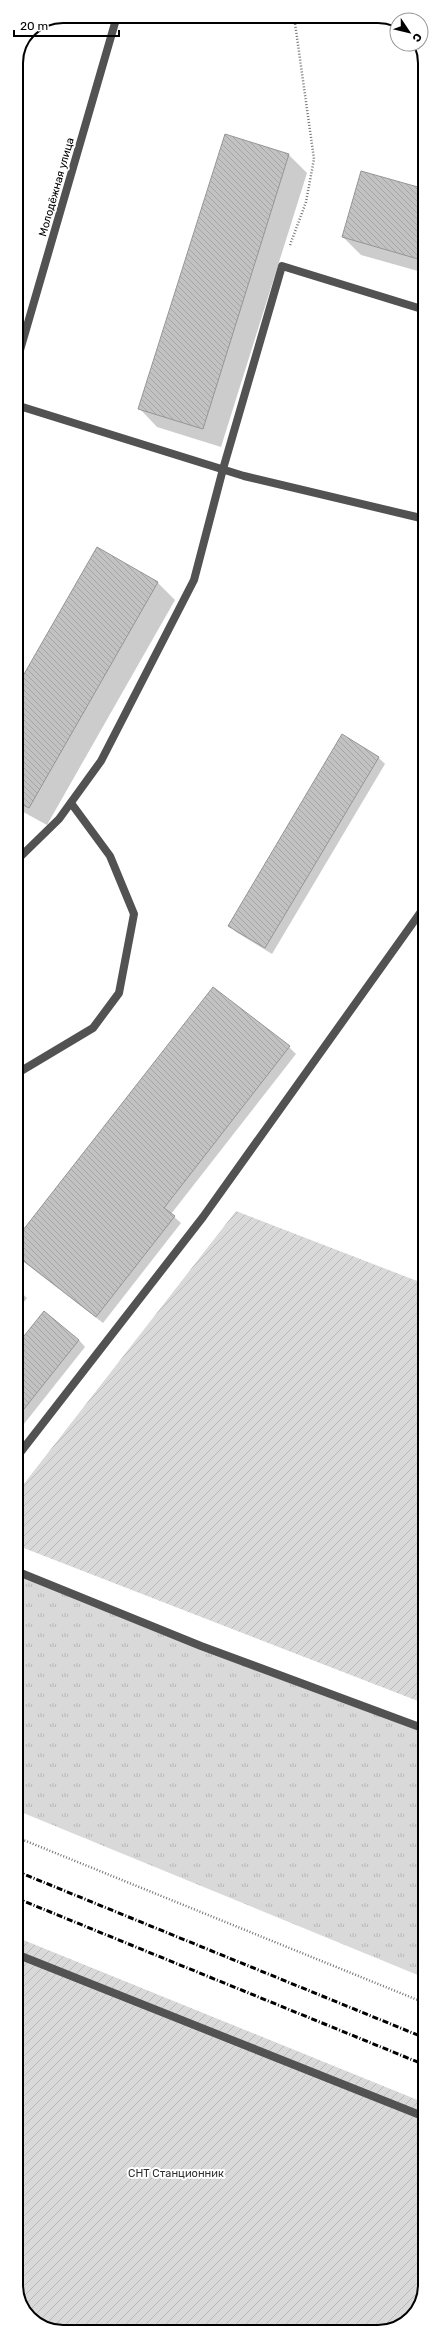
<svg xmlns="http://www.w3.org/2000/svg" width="441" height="2348" font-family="Rubik,sans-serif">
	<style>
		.grass { fill: url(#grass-tufts) }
		.garden { fill: url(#garden-furrows) }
		.shadow { fill: #0003 }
		.building { fill: url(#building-back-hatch); stroke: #969696 }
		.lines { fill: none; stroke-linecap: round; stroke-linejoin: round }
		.path { stroke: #747474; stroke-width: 2.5; stroke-dasharray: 1 2; stroke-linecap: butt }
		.service { stroke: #525252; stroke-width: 8 }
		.minor { stroke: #525252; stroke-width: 8 }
		.tertiary { stroke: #525252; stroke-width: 8 }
		.rail { stroke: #000; stroke-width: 3; stroke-dasharray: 6 2 1 2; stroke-linecap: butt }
		.labels { text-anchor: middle; stroke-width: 4; stroke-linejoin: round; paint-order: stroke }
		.street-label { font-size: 11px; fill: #000; stroke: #fff }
		.park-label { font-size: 11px; fill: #303030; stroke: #fff }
		.rim { fill: none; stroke: #000; stroke-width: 2 }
	</style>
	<defs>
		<pattern id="grass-tufts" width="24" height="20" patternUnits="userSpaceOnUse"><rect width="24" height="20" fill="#d9d9d9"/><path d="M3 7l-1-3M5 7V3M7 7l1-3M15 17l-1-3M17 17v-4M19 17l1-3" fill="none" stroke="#b8b8b8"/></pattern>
		<pattern id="garden-furrows" width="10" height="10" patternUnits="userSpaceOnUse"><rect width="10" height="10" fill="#d9d9d9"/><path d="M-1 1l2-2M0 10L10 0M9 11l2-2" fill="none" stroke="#b8b8b8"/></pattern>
		<pattern id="building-back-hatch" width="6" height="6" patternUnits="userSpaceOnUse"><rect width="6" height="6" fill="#c2c2c2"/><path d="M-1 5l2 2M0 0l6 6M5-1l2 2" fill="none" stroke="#a5a5a5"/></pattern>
	</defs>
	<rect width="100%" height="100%" fill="#fff"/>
	<polygon class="grass" points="16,1571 425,1729 425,1978 16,1810"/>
	<g class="garden">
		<polygon points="236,1211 425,1284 425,1697 423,1703 16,1545 16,1494"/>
		<polygon points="16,1937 425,2103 425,2286 413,2316 385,2332 57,2332 30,2319 16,2292"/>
	</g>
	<g class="shadow">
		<polygon points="225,135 289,155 307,173 221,447 157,427 140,409"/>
		<polygon points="425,190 425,273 361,255 343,237"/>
		<polygon points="157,582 175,600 47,825 16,808 16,690"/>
		<polygon points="378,757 385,764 272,954 236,932 229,926"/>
		<polygon points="289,1047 296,1054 171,1214 181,1223 103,1323 16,1256 16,1241"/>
		<polygon points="16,1288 27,1298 16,1312"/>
		<polygon points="79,1340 85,1347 16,1434 16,1347"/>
	</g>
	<g class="building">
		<polygon points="225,134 289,154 203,429 138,409"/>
		<polygon points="361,171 425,189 425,261 342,237"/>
		<polygon points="97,547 158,582 29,808 16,801 16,688"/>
		<polygon points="342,734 379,757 265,948 228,926"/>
		<polygon points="213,987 290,1046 164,1208 175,1216 96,1317 16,1255 16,1239"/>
		<polygon points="16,1287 21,1291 16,1297"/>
		<polygon points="44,1311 79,1340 16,1419 16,1346"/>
	</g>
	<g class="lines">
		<g class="path">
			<polyline points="290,245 306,202 314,159 294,16"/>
			<polyline points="16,1837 425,2003"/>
		</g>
		<g class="service">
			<polyline points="16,405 244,476 425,519"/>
			<polyline points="16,861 59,819 101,761 194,580 223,469 282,266 425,310"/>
			<polyline points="16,1074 93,1028 119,993 134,914 110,856 71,803"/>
			<polyline points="16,1458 203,1217 425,906"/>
		</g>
		<g class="minor">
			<polyline points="16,1571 201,1646 425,1729"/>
			<polyline points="16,1954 425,2117"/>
		</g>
		<polyline class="tertiary" points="16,364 117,16"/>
		<g class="rail">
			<polyline points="16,1871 425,2038"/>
			<polyline points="16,1898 425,2065"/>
		</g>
	</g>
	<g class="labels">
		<g class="street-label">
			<text transform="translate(56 187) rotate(-74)" y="4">Молодёжная улица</text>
		</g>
		<g class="park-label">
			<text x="176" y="2177">СНТ Станционник</text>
		</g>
	</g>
	<path d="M0 0H441V2348H0ZM63 23H378A40 40 0 0 1 418 63V2285A40 40 0 0 1 378 2325H63A40 40 0 0 1 23 2285V63A40 40 0 0 1 63 23Z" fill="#fff" fill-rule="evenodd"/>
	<path class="rim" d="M63 23H378A40 40 0 0 1 418 63V2285A40 40 0 0 1 378 2325H63A40 40 0 0 1 23 2285V63A40 40 0 0 1 63 23Z"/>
	<g transform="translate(409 32) rotate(125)"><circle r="19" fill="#ffffff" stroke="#999999"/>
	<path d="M0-3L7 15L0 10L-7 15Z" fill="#000000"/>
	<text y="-6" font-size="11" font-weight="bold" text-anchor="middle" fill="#000000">С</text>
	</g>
	<path d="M14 30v6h105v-6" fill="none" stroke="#000000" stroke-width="2"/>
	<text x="20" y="30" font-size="12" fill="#000000" stroke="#ffffff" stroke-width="3" paint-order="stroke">20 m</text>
</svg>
